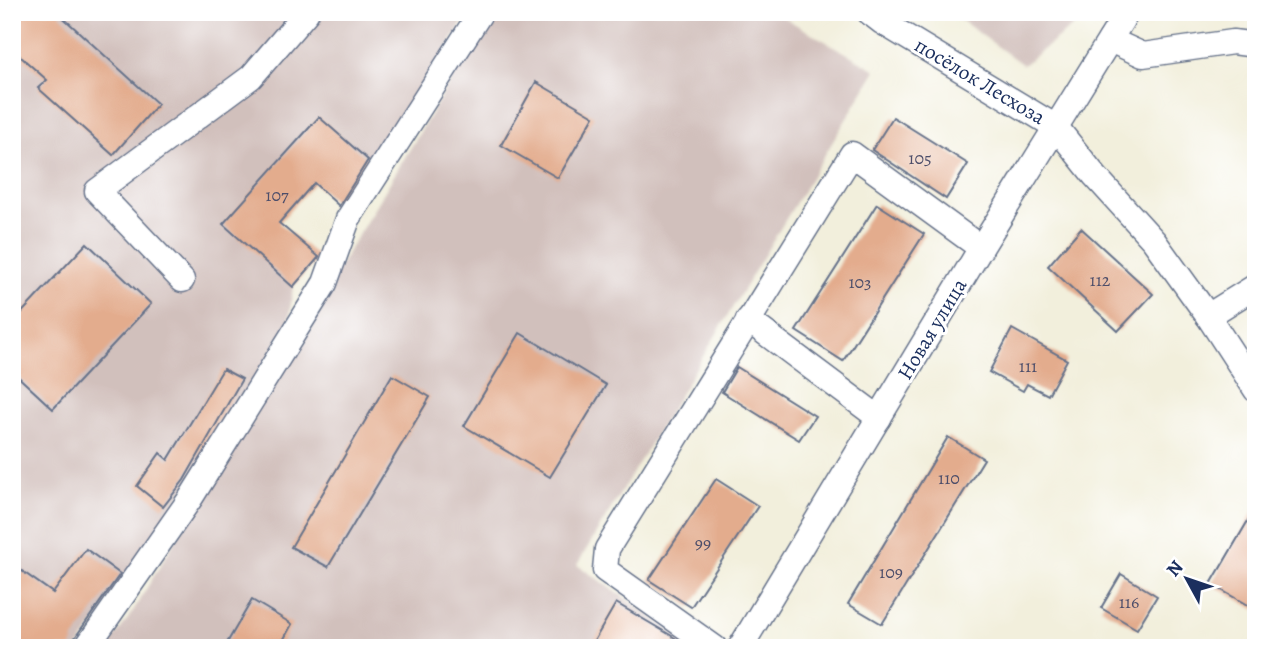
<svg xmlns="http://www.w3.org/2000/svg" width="1268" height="660" font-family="Alegreya,serif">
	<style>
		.industrial { fill: #d1c0bc }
		.building { fill: #e3ac8d }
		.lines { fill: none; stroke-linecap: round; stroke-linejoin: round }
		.minor-casing { stroke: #66728a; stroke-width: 27 }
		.minor { stroke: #fff; stroke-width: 24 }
		.labels { text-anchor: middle; stroke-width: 6; stroke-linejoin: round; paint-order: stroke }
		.number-label { font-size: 18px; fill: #4d4e6a }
		.street-label { font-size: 21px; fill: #1b2f5e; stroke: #fff }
	</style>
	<rect width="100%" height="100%" fill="#fff"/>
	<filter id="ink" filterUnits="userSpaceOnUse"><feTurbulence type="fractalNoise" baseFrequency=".0143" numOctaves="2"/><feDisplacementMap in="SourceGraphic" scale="14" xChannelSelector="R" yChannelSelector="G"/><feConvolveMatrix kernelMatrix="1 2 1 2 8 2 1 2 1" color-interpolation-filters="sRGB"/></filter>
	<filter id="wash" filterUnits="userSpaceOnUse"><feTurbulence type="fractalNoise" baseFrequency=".00686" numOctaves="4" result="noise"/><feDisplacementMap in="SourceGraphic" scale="28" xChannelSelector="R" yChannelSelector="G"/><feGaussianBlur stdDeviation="1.57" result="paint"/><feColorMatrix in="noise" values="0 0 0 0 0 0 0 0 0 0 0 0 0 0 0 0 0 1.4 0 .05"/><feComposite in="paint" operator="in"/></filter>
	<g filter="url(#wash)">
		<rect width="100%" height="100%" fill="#f2efdc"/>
		<g class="industrial">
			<polygon points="12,12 469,12 375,166 319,117 223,224 293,287 287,336 78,648 56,648 12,616"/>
			<polygon points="492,12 774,12 876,70 577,565 698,648 107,648 130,616"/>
			<polygon points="950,12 1072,12 1077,23 1023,65"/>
		</g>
		<g id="blocks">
			<g class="building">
				<polygon points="12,12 57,12 158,104 113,155 38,88 47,80 12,49"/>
				<polygon points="536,82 594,116 558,178 501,145"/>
				<polygon points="319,117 368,160 339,206 314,183 279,223 319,257 293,287 223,224"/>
				<polygon points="893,117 968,164 946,199 872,150"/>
				<polygon points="877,204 924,234 843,361 796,331"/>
				<polygon points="1081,228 1153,294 1118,331 1048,266"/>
				<polygon points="87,243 151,304 53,409 12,371 12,323"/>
				<polygon points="1012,329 1067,360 1048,395 1027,384 1023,391 989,372"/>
				<polygon points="520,333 606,385 550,477 464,426"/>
				<polygon points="737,367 815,416 799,440 722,392"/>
				<polygon points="223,369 242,379 184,480 163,507 137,486 160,453 168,460"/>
				<polygon points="392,375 430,397 328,567 291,547"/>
				<polygon points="948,437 984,459 882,624 848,604"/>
				<polygon points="716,479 758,506 691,607 649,580"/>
				<polygon points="1256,507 1256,610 1211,584"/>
				<polygon points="86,549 120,574 74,639 71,648 12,648 12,564 53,593"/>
				<polygon points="1121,574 1157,596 1137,629 1101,608"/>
				<polygon points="252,600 292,624 279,648 224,648"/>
				<polygon points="616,603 672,636 689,648 590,648"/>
			</g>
		</g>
	</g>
	<g filter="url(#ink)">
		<use href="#blocks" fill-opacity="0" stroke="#66728a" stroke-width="2"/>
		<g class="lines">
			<g class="minor-casing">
				<g id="minor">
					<polyline points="869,12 882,22 1056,127 1095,176 1154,241 1208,316 1256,390"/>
					<polyline points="1110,40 1143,55 1233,42 1256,45"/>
					<polyline points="182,280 97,191 251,77 307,12"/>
					<polyline points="1208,316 1256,286"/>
					<polyline points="748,320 879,418"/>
					<polyline points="86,648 190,499 325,283 348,219 481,12"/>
					<polyline points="715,648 605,570 607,549 852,154 981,248"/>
					<polyline points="740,648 981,248 1127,12"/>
				</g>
			</g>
			<use href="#minor" class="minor"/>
		</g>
	</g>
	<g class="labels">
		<g class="number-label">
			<text x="920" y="164">105</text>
			<text x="277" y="201">107</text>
			<text x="1100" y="286">112</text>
			<text x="860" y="288">103</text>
			<text x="1028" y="372">111</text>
			<text x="949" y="484">110</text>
			<text x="703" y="549">99</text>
			<text x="891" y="578">109</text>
			<text x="1129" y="608">116</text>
		</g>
		<g class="street-label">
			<text transform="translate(980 81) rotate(31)" y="7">посёлок Лесхоза</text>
			<text transform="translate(932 329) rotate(-59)" y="7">Новая улица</text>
		</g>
	</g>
	<rect width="1268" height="660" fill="none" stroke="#fff" stroke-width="42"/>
	<g transform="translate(1187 579) rotate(310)" stroke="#ffffff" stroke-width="5" paint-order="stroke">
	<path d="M0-5L12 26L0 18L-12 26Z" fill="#1b2f5e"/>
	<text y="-10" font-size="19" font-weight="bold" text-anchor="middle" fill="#1b2f5e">N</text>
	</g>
</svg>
